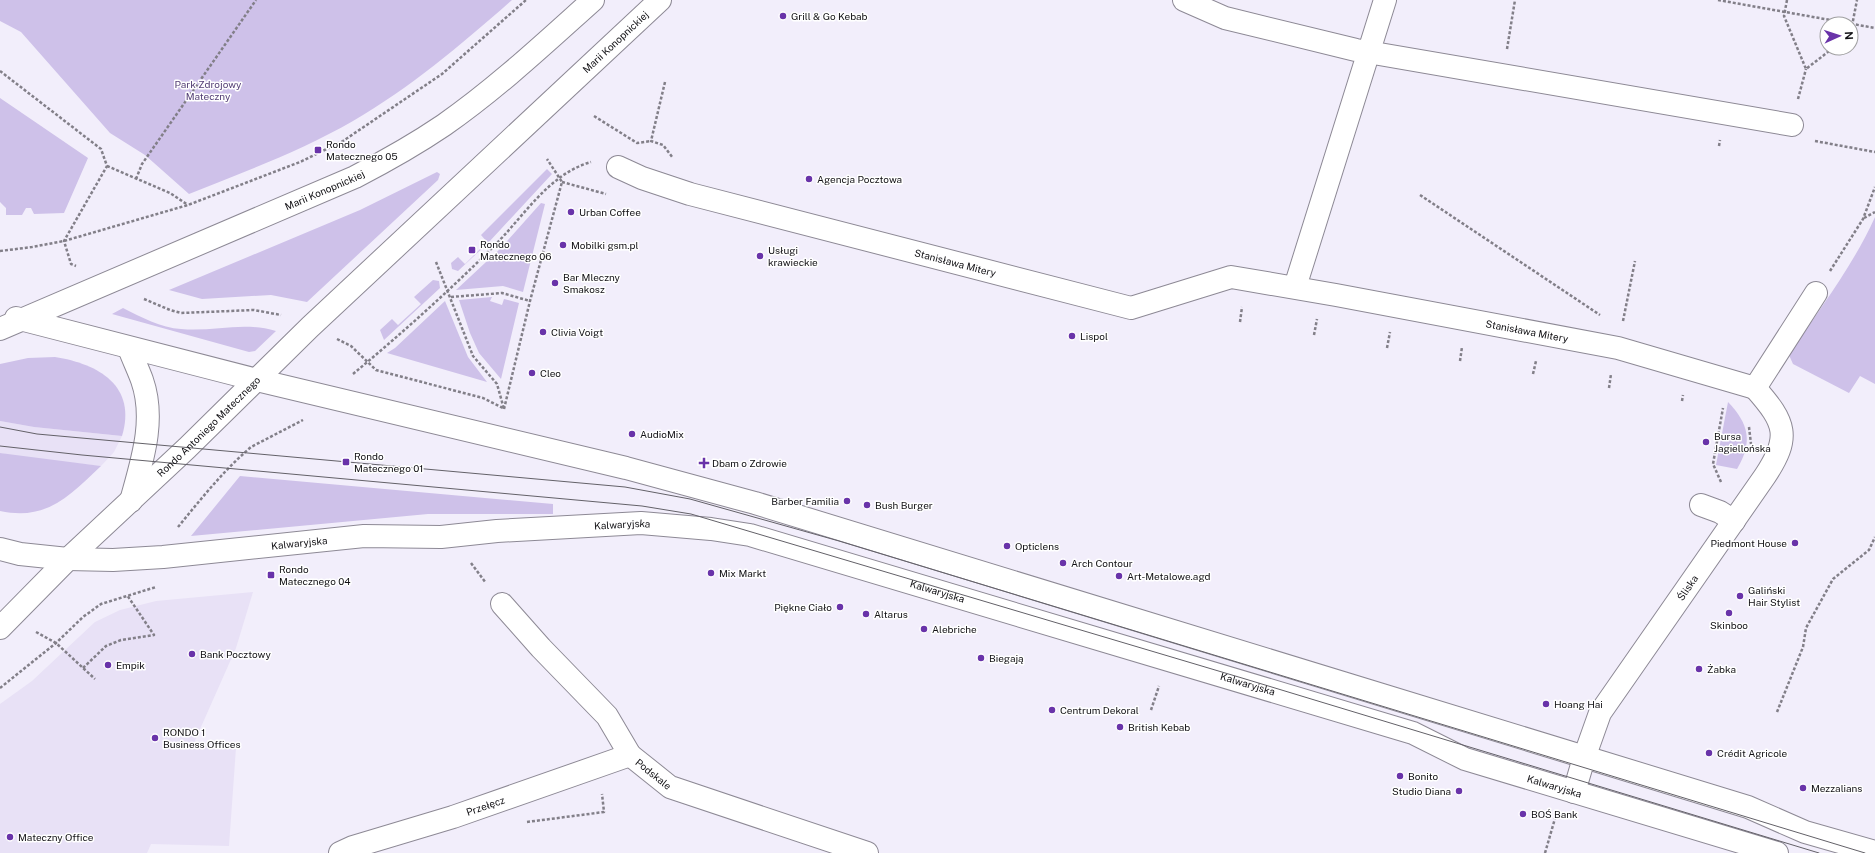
<svg xmlns="http://www.w3.org/2000/svg" width="1875" height="853" font-family="'Public Sans',sans-serif">
	<style>
		.built { fill: #e8e1f6 }
		.green { fill: #cec1e9 }
		.lines { fill: none; stroke-linecap: round; stroke-linejoin: round }
		.minor-casing { stroke: #8d8995; stroke-width: 24 }
		.major-casing { stroke: #8d8995; stroke-width: 24 }
		.path { stroke: #827f88; stroke-width: 2.5; stroke-dasharray: 3 2; stroke-linecap: butt }
		.minor { stroke: #fff; stroke-width: 22 }
		.major { stroke: #fff; stroke-width: 22 }
		.tram { stroke: #636168; stroke-width: 1 }
		.poi-dot { fill: #6933a9; stroke: #fff; stroke-width: 1.5 }
		.labels { text-anchor: middle; stroke-width: 3; stroke-linejoin: round; paint-order: stroke }
		.poi-label { font-size: 10px; fill: #121115; stroke: #fff; text-anchor: start }
		.street-label { font-size: 10px; fill: #121115; stroke: #fff }
		.park-label { font-size: 10px; fill: #564177; stroke: #fff }
	</style>
	<rect width="100%" height="100%" fill="#f2eefb"/>
	<g class="built">
		<polygon points="0,421 34,427 122,436 114,452 101,466 20,457 0,453"/>
		<polygon points="253,592 236,648 193,745 236,748 229,846 151,844 147,853 0,853 0,704 32,681 95,622 120,610 156,601"/>
	</g>
	<g class="green">
		<path d="M 0,0 L 512,0 C 462,44 410,88 353,121 C 301,151 244,172 189,194 L 145,155 L 110,133 L 21,32 L 0,21 Z"/>
		<polygon points="0,98 88,158 64,213 34,214 31,208 26,208 22,215 6,215 6,208 0,202"/>
		<polygon points="547,169 552,174 489,242 458,271 452,269 451,263 458,257 465,264 487,242 481,235"/>
		<polygon points="437,172 440,174 438,180 307,302 271,295 202,299 169,290 360,210"/>
		<polygon points="541,203 545,204 523,292 503,286 456,290 500,249"/>
		<path d="M 1875,217 L 1875,384 L 1860,376 L 1849,393 L 1793,364 L 1789,355 C 1818,311 1853,266 1875,217 Z"/>
		<polygon points="433,280 439,281 440,288 384,340 380,330 392,319 398,325 421,304 414,297"/>
		<polygon points="492,297 490,301 502,305 504,299 519,303 501,379 479,353 470,333 459,300"/>
		<polygon points="445,301 468,357 487,382 387,353 395,348"/>
		<path d="M 123,308 C 141,317 161,328 181,329 C 214,332 243,321 276,331 L 255,351 L 249,352 L 112,314 Z"/>
		<path d="M 55,357 C 99,364 137,386 122,436 L 34,427 L 0,421 L 0,364 L 28,358 Z"/>
		<path d="M 1728,402 C 1749,424 1753,442 1737,469 L 1716,465 Z"/>
		<path d="M 0,453 L 101,466 C 69,496 47,521 0,511 Z"/>
		<polygon points="240,476 553,504 553,514 428,514 191,536"/>
	</g>
	<g class="lines">
		<g class="minor-casing">
			<g id="minor">
				<polyline points="1184,0 1225,18 1356,50 1792,125"/>
				<path id="s1" d="M 618,167 L 642,178 L 690,194 L 1131,308 L 1231,277 L 1336,295 L 1618,348 L 1755,388"/>
				<polyline points="1295,287 1385,0"/>
				<polyline points="257,380 626,468 755,503 1748,807 1805,832 1875,852"/>
				<polyline points="1755,388 1816,293"/>
				<polyline points="1701,505 1720,512 1734,521"/>
				<path id="s2" d="M 68,559 L 113,560 L 163,557 L 364,536 L 441,537 L 497,531 L 641,523 L 711,529 L 750,535 L 1413,733 L 1465,759 L 1777,853"/>
				<path id="s3" d="M 502,604 L 541,648 L 607,716 L 630,755 L 670,787 L 867,853"/>
				<path id="s4" d="M 1574,792 L 1584,758 L 1600,713 L 1765,476 C 1791,437 1786,423 1755,388"/>
				<path id="s5" d="M 340,853 L 353,847 L 453,817 L 630,755"/>
			</g>
		</g>
		<g class="major-casing">
			<g id="major">
				<polyline points="16,318 257,380"/>
				<path id="s6" d="M 0,329 L 355,177 C 386,161 416,144 444,125 C 497,88 545,43 593,0"/>
				<path d="M 129,348 C 133,359 138,369 142,380 C 156,420 142,461 131,501"/>
				<polyline points="0,549 20,554 68,559"/>
				<path id="s7" d="M 0,628 L 68,559 L 187,448 L 310,327 L 660,0"/>
			</g>
		</g>
		<g class="path">
			<polyline points="1718,0 1875,28"/>
			<polyline points="1787,0 1784,16 1806,69 1833,48"/>
			<polyline points="1851,31 1857,0"/>
			<polyline points="1507,49 1515,0"/>
			<polyline points="0,71 101,149 107,166 64,241 71,264 76,266"/>
			<polyline points="665,82 651,141 663,145 673,158"/>
			<polyline points="1798,99 1806,69"/>
			<polyline points="594,116 637,143 651,141"/>
			<polyline points="1815,141 1875,152"/>
			<polyline points="1719,146 1720,140"/>
			<polyline points="107,166 170,193 188,205"/>
			<polyline points="136,179 142,164 256,0"/>
			<polyline points="562,182 606,194"/>
			<polyline points="1420,195 1600,315"/>
			<polyline points="1864,218 1875,212"/>
			<polyline points="0,251 32,247 64,241 188,205 300,162 343,141 442,74 526,0"/>
			<polyline points="436,262 473,356 497,384 504,409"/>
			<polyline points="1830,271 1863,219 1875,187"/>
			<polyline points="451,297 502,293 530,301"/>
			<polyline points="144,299 170,310 181,313 254,310 281,315"/>
			<polyline points="1623,321 1635,261"/>
			<polyline points="1240,322 1242,307"/>
			<polyline points="1314,335 1317,319"/>
			<polyline points="337,339 351,346 376,370 483,398 503,408"/>
			<polyline points="1387,348 1390,332"/>
			<polyline points="1460,361 1462,347"/>
			<path d="M 353,374 C 401,334 448,292 492,248 C 523,218 548,174 591,162"/>
			<polyline points="1533,374 1536,361"/>
			<polyline points="1609,388 1611,374"/>
			<polyline points="1682,401 1683,395"/>
			<polyline points="504,409 530,301 562,182 547,159"/>
			<polyline points="1749,427 1751,444"/>
			<polyline points="1721,482 1713,464 1723,408"/>
			<path d="M 178,527 C 201,499 223,471 251,447 L 303,420"/>
			<polyline points="471,563 486,583"/>
			<polyline points="36,632 56,643 95,679"/>
			<polyline points="83,668 106,646 121,640 154,635 127,595"/>
			<polyline points="0,688 56,643 83,617 101,604 156,587"/>
			<polyline points="1151,710 1159,686"/>
			<polyline points="1777,712 1803,647 1806,628 1833,579 1869,550 1875,537"/>
			<polyline points="527,822 604,812 602,794"/>
			<polyline points="1545,853 1556,815"/>
		</g>
		<use href="#minor" class="minor"/>
		<use href="#major" class="major"/>
		<g class="tram">
			<polyline points="0,427 37,434 625,487 690,499 839,541 1865,853"/>
			<polyline points="0,446 82,455 642,506 691,514 1242,678 1819,853"/>
		</g>
	</g>
	<g class="poi-dot">
		<circle cx="783" cy="16" r="4"/>
		<rect x="314" y="146" width="8" height="8" rx="2"/>
		<circle cx="809" cy="179" r="4"/>
		<circle cx="571" cy="212" r="4"/>
		<circle cx="563" cy="245" r="4"/>
		<rect x="468" y="246" width="8" height="8" rx="2"/>
		<circle cx="760" cy="256" r="4"/>
		<circle cx="555" cy="283" r="4"/>
		<circle cx="543" cy="332" r="4"/>
		<circle cx="1072" cy="336" r="4"/>
		<circle cx="532" cy="373" r="4"/>
		<circle cx="632" cy="434" r="4"/>
		<circle cx="1706" cy="442" r="4"/>
		<rect x="342" y="458" width="8" height="8" rx="2"/>
		<path d="M702 457h4v4h4v4h-4v4h-4v-4h-4v-4h4z"/>
		<circle cx="847" cy="501" r="4"/>
		<circle cx="867" cy="505" r="4"/>
		<circle cx="1795" cy="543" r="4"/>
		<circle cx="1007" cy="546" r="4"/>
		<circle cx="1063" cy="563" r="4"/>
		<circle cx="711" cy="573" r="4"/>
		<rect x="267" y="571" width="8" height="8" rx="2"/>
		<circle cx="1119" cy="576" r="4"/>
		<circle cx="1740" cy="596" r="4"/>
		<circle cx="840" cy="607" r="4"/>
		<circle cx="1729" cy="613" r="4"/>
		<circle cx="866" cy="614" r="4"/>
		<circle cx="924" cy="629" r="4"/>
		<circle cx="192" cy="654" r="4"/>
		<circle cx="981" cy="658" r="4"/>
		<circle cx="108" cy="665" r="4"/>
		<circle cx="1699" cy="669" r="4"/>
		<circle cx="1546" cy="704" r="4"/>
		<circle cx="1052" cy="710" r="4"/>
		<circle cx="1120" cy="727" r="4"/>
		<circle cx="155" cy="738" r="4"/>
		<circle cx="1709" cy="753" r="4"/>
		<circle cx="1400" cy="776" r="4"/>
		<circle cx="1803" cy="788" r="4"/>
		<circle cx="1459" cy="791" r="4"/>
		<circle cx="1523" cy="814" r="4"/>
		<circle cx="10" cy="837" r="4"/>
	</g>
	<g class="labels">
		<g class="poi-label">
			<text x="791" y="20">Grill &amp; Go Kebab</text>
			<text x="326" y="148">Rondo<tspan x="326" dy="12">Matecznego 05</tspan></text>
			<text x="817" y="183">Agencja Pocztowa</text>
			<text x="579" y="216">Urban Coffee</text>
			<text x="480" y="248">Rondo<tspan x="480" dy="12">Matecznego 06</tspan></text>
			<text x="571" y="249">Mobilki gsm.pl</text>
			<text x="768" y="254">Usługi<tspan x="768" dy="12">krawieckie</tspan></text>
			<text x="563" y="281">Bar Mleczny<tspan x="563" dy="12">Smakosz</tspan></text>
			<text x="551" y="336">Clivia Voigt</text>
			<text x="1080" y="340">Lispol</text>
			<text x="540" y="377">Cleo</text>
			<text x="640" y="438">AudioMix</text>
			<text x="1714" y="440">Bursa<tspan x="1714" dy="12">Jagiellońska</tspan></text>
			<text x="354" y="460">Rondo<tspan x="354" dy="12">Matecznego 01</tspan></text>
			<text x="712" y="467">Dbam o Zdrowie</text>
			<text x="839" y="505" text-anchor="end">Barber Familia</text>
			<text x="875" y="509">Bush Burger</text>
			<text x="1787" y="547" text-anchor="end">Piedmont House</text>
			<text x="1015" y="550">Opticlens</text>
			<text x="1071" y="567">Arch Contour</text>
			<text x="279" y="573">Rondo<tspan x="279" dy="12">Matecznego 04</tspan></text>
			<text x="719" y="577">Mix Markt</text>
			<text x="1127" y="580">Art-Metalowe.agd</text>
			<text x="1748" y="594">Galiński<tspan x="1748" dy="12">Hair Stylist</tspan></text>
			<text x="832" y="611" text-anchor="end">Piękne Ciało</text>
			<text x="874" y="618">Altarus</text>
			<text x="1729" y="629" text-anchor="middle">Skinboo</text>
			<text x="932" y="633">Alebriche</text>
			<text x="200" y="658">Bank Pocztowy</text>
			<text x="989" y="662">Biegają</text>
			<text x="116" y="669">Empik</text>
			<text x="1707" y="673">Żabka</text>
			<text x="1554" y="708">Hoang Hai</text>
			<text x="1060" y="714">Centrum Dekoral</text>
			<text x="1128" y="731">British Kebab</text>
			<text x="163" y="736">RONDO 1<tspan x="163" dy="12">Business Offices</tspan></text>
			<text x="1717" y="757">Crédit Agricole</text>
			<text x="1408" y="780">Bonito</text>
			<text x="1811" y="792">Mezzalians</text>
			<text x="1451" y="795" text-anchor="end">Studio Diana</text>
			<text x="1531" y="818">BOŚ Bank</text>
			<text x="18" y="841">Mateczny Office</text>
		</g>
		<g class="street-label">
			<text dy="4" stroke="none"><textPath href="#s7" startOffset="850">Marii Konopnickiej</textPath></text>
			<text dy="4" stroke="none"><textPath href="#s6" startOffset="353">Marii Konopnickiej</textPath></text>
			<text dy="4" stroke="none"><textPath href="#s1" startOffset="351">Stanisława Mitery</textPath></text>
			<text dy="4" stroke="none"><textPath href="#s1" startOffset="938">Stanisława Mitery</textPath></text>
			<text dy="4" stroke="none"><textPath href="#s7" startOffset="290">Rondo Antoniego Matecznego</textPath></text>
			<text dy="4" stroke="none"><textPath href="#s2" startOffset="556">Kalwaryjska</textPath></text>
			<text dy="4" stroke="none"><textPath href="#s2" startOffset="232">Kalwaryjska</textPath></text>
			<text dy="4" stroke="none"><textPath href="#s4" startOffset="236">Śliska</textPath></text>
			<text dy="4" stroke="none"><textPath href="#s2" startOffset="880">Kalwaryjska</textPath></text>
			<text dy="4" stroke="none"><textPath href="#s2" startOffset="1204">Kalwaryjska</textPath></text>
			<text dy="4" stroke="none"><textPath href="#s3" startOffset="229">Podskale</textPath></text>
			<text dy="4" stroke="none"><textPath href="#s2" startOffset="1528">Kalwaryjska</textPath></text>
			<text dy="4" stroke="none"><textPath href="#s5" startOffset="153">Przełęcz</textPath></text>
		</g>
		<g class="park-label">
			<text x="208" y="88">Park Zdrojowy<tspan x="208" dy="12">Mateczny</tspan></text>
		</g>
	</g>
	<g transform="translate(1839 36) rotate(87)"><circle r="19" fill="#ffffff" stroke="#a0a0a1"/>
	<path d="M0-3L7 15L0 10L-7 15Z" fill="#6933a9"/>
	<text y="-6" font-size="11" font-weight="bold" text-anchor="middle" fill="#121115">N</text>
	</g>
</svg>
